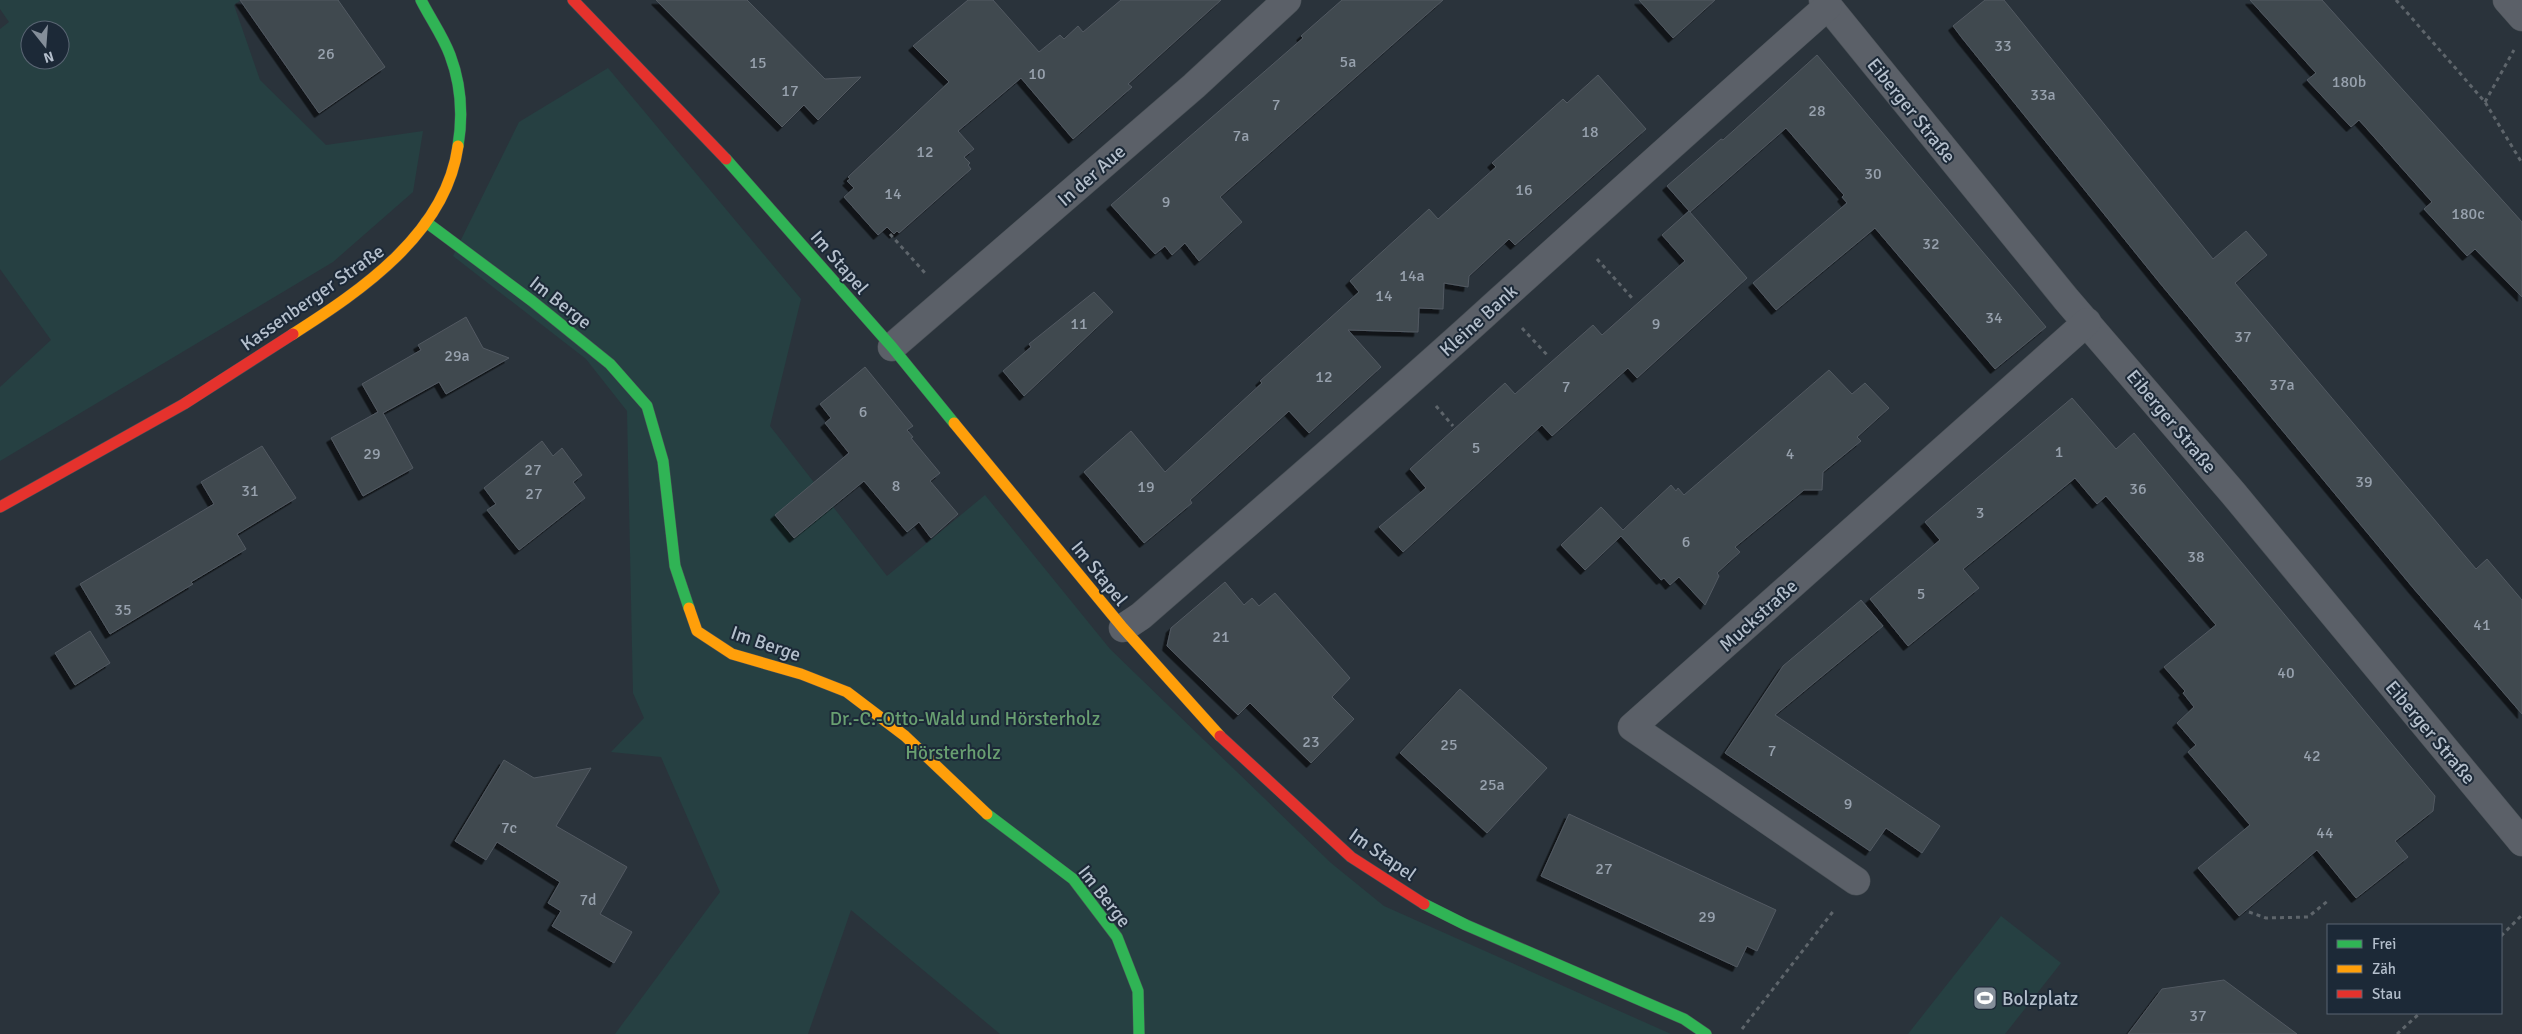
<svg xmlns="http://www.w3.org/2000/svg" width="2522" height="1034" font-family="Signika,sans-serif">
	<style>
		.green { fill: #264042; fill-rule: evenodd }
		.building { fill: #41484f; stroke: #525a62; filter: url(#shadow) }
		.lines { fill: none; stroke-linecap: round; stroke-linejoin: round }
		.street-casing { stroke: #484f55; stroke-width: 29 }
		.fast-casing { stroke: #484f55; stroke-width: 12 }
		.slow-casing { stroke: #484f55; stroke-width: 12 }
		.jam-casing { stroke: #484f55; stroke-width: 12 }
		.path { stroke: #5e656b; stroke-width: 3; stroke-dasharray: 4 4; stroke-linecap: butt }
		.street { stroke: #5b6068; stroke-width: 28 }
		.fast { stroke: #30b455; stroke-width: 11 }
		.slow { stroke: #ff9f0a; stroke-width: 11 }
		.jam { stroke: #e5322d; stroke-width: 11 }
		.labels { text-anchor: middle; stroke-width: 4; stroke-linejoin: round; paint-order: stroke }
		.number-label { font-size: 16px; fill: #97a1ad }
		.street-label { font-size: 19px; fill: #b4bfcc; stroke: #1c2937 }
		.park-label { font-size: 19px; fill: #699f71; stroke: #1c2937 }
		.poi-label { font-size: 19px; fill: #b4bfcc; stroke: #1c2937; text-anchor: start }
	</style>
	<defs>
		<filter id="shadow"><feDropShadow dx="-4.5" dy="4.5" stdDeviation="0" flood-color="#0009"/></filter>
	</defs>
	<rect width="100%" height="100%" fill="#2a333b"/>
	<g class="green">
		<path d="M 0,0 L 241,0 L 234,5 L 260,80 L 326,145 L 423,131 L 413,192 L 333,262 L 0,461 L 0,387 L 51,340 L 0,269 L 0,29 L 9,22 L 0,9 ZM 30,30 L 60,30 L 60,60 L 30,60 Z"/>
		<polygon points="608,68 801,299 770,426 887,576 985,495 1110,649 1331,863 1384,906 1671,1034 1000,1034 851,910 808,1034 615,1034 720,892 661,757 611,752 644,718 633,693 627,411 586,359 453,256 519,122"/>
		<polygon points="2001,916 2061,963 2005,1034 1908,1034"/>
	</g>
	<g class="building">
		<polygon points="240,0 338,0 385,67 319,113"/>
		<polygon points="656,0 747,0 825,79 861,77 818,120 804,105 782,127"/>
		<polygon points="968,0 993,0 1039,52 1060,35 1064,39 1078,26 1083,32 1121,0 1221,0 1128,84 1132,87 1073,139 1021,78 958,131 974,149 964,157 970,163 968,165 971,169 899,233 897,231 894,234 887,227 878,235 844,197 854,188 847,181 850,179 848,177 949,82 913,46"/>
		<polygon points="1342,0 1443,0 1220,197 1242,222 1199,261 1185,243 1172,255 1165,246 1155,254 1111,205 1303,38 1301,36"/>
		<polygon points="1639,0 1715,0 1673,38"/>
		<polygon points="1985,0 2004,0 2213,259 2246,231 2267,255 2235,283 2476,569 2487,559 2522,600 2522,714 2414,589 2159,282 1962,38 1953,26"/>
		<polygon points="2250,0 2322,0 2522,222 2522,297 2475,249 2467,256 2424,209 2432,202 2359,120 2351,127 2307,80 2316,73"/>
		<polygon points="1817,55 2046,327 1995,369 1875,228 1776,310 1753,283 1847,203 1842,197 1844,195 1786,128 1690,212 1667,186 1721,139 1723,140"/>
		<polygon points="1598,75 1646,129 1515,245 1509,239 1469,276 1468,287 1444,283 1443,309 1419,308 1418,332 1348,330 1381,367 1309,433 1289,411 1190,500 1192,503 1144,543 1084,472 1131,431 1165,472 1262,383 1260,381 1359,292 1350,281 1429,209 1438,219 1496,167 1492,163 1563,99 1567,103"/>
		<polygon points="1689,211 1747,278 1637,378 1628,368 1552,436 1542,425 1403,552 1379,527 1426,488 1410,469 1505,383 1515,394 1593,325 1602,335 1685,261 1662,235"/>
		<polygon points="1094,292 1113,312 1024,396 1003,371 1031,347 1029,344"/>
		<polygon points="466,317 483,348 509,358 446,394 439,382 383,413 413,468 363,496 331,438 378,412 362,384 421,350 418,345"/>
		<polygon points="865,367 913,426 907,430 913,437 911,438 940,473 930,481 958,514 931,538 919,522 907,532 864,481 794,538 775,515 849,453 825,423 831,418 820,404"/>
		<polygon points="1829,370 1852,394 1865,383 1889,408 1857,437 1861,441 1823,472 1822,490 1804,490 1735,547 1740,552 1717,573 1719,576 1705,605 1679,577 1670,585 1664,578 1661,580 1621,536 1585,570 1561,545 1601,507 1623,530 1671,485 1676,491 1678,488 1684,495"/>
		<polygon points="2072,398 2116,449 2134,433 2435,796 2433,811 2395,841 2408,857 2356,898 2317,850 2239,916 2198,868 2250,825 2188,752 2196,745 2177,723 2194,707 2183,693 2185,691 2164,667 2216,625 2106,496 2097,504 2075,478 1963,569 1979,588 1908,646 1870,599 1940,540 1925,522"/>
		<polygon points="542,441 553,456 562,448 582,475 573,482 585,498 519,550 487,510 496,504 484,488"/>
		<polygon points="262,446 296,498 237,534 246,549 191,582 193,584 110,634 80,584 214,504 201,482"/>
		<polygon points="1225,582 1244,605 1252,598 1259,606 1275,593 1350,678 1332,697 1354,719 1311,763 1250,703 1238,715 1167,646 1171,628"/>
		<polygon points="1861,600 1883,626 1775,715 1940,826 1922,853 1886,828 1870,851 1725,753 1783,666"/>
		<polygon points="90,631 110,663 75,685 55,653"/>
		<polygon points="1460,689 1547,768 1487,833 1400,753"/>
		<polygon points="504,760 534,778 591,768 556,826 627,867 600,914 632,932 614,963 552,926 561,911 548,903 560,882 497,842 486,860 455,841"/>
		<polygon points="1569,814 1776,910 1757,951 1747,946 1737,967 1541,876"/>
		<polygon points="2224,980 2297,1034 2128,1034 2162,989"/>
	</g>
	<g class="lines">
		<g class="street-casing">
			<g id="street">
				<polyline points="1823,0 2066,299 2233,493 2522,842"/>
				<polyline points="2507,0 2522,17"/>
				<polyline points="892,347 1194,86 1287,0"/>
				<path d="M 1123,628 L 1141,616 C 1260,512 1381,409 1498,302 C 1608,203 1717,104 1828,6"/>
				<polyline points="1856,881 1632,727 2087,322"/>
			</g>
		</g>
		<g class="fast-casing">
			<g id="fast">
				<path d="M 421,0 C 430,18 443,36 450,55 C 461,84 463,116 458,146"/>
				<polyline points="726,159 892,347 954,423"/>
				<polyline points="426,222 532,301 610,364 647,406 663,461 675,566 689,608"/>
				<polyline points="987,814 1073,879 1117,937 1138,991 1139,1034"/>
				<polyline points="1424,904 1466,925 1684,1019 1706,1034"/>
			</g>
		</g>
		<g class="slow-casing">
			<g id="slow">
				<path d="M 293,334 C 362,290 446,233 458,146"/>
				<polyline points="954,423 1123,628 1220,736"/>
				<polyline points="689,608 697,631 732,654 801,674 847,692 905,736 987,814"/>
			</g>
		</g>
		<g class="jam-casing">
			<g id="jam">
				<polyline points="573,0 726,159"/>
				<polyline points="0,507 184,404 293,334"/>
				<polyline points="1220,736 1351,857 1424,904"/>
			</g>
		</g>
		<g class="path">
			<polyline points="2396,0 2485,102 2522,163"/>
			<polyline points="2485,102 2514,50"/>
			<polyline points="890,234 925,273"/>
			<polyline points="1597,259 1633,299"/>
			<polyline points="1522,328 1549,357"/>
			<polyline points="1436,406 1453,426"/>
			<polyline points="2249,912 2266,918 2308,917 2329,900"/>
			<polyline points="2501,936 2522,915"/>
			<polyline points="1742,1029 1835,909"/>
			<polyline points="2397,1034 2420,1013"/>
		</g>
		<use href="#street" class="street"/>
		<use href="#fast" class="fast"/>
		<use href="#slow" class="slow"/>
		<use href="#jam" class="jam"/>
	</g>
	<defs>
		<g id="stadium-square" transform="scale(1.25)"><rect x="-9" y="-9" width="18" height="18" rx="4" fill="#848e99" stroke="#1c2937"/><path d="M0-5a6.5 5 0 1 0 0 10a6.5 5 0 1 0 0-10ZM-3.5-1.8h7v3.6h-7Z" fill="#fff"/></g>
	</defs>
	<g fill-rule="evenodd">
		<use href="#stadium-square" x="1985" y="998"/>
	</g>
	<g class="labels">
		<g class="number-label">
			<text x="2003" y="51">33</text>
			<text x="326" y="59">26</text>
			<text x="1348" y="67">5a</text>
			<text x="758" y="68">15</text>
			<text x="1037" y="79">10</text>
			<text x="2349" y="87">180b</text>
			<text x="790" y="96">17</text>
			<text x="2043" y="100">33a</text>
			<text x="1276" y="110">7</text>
			<text x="1817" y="116">28</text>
			<text x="1590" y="137">18</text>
			<text x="1241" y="141">7a</text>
			<text x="925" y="157">12</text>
			<text x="1873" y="179">30</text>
			<text x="1524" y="195">16</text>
			<text x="893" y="199">14</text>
			<text x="1166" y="207">9</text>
			<text x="2468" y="219">180c</text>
			<text x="1931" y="249">32</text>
			<text x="1412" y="281">14a</text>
			<text x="1384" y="301">14</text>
			<text x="1994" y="323">34</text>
			<text x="1079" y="329">11</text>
			<text x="1656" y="329">9</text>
			<text x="2243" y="342">37</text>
			<text x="457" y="361">29a</text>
			<text x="1324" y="382">12</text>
			<text x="2282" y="390">37a</text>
			<text x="1566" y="392">7</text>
			<text x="863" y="417">6</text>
			<text x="1476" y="453">5</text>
			<text x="2059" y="457">1</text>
			<text x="372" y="459">29</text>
			<text x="1790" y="459">4</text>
			<text x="533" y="475">27</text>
			<text x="2364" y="487">39</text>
			<text x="896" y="491">8</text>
			<text x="1146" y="492">19</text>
			<text x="2138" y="494">36</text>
			<text x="250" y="496">31</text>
			<text x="534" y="499">27</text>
			<text x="1980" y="518">3</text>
			<text x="1686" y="547">6</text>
			<text x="2196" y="562">38</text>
			<text x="1921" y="599">5</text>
			<text x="123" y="615">35</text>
			<text x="2482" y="630">41</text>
			<text x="1221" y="642">21</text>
			<text x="2286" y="678">40</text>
			<text x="1311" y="747">23</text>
			<text x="1449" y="750">25</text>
			<text x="1772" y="756">7</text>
			<text x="2312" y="761">42</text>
			<text x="1492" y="790">25a</text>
			<text x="1848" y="809">9</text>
			<text x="509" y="833">7c</text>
			<text x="2325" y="838">44</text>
			<text x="1604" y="874">27</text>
			<text x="588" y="905">7d</text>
			<text x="1707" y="922">29</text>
			<text x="2198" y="1021">37</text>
		</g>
		<g class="street-label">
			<text transform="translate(1912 110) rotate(51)" y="7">Eiberger Straße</text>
			<text transform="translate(1091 175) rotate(-41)" y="7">In der Aue</text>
			<text transform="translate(840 262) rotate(49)" y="7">Im Stapel</text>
			<text transform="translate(312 297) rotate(-35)" y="7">Kassenberger Straße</text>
			<text transform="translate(561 302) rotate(38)" y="7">Im Berge</text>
			<text transform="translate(1478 320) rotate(-42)" y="7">Kleine Bank</text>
			<text transform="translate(2172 421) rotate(50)" y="7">Eiberger Straße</text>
			<text transform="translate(1100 573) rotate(51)" y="7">Im Stapel</text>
			<text transform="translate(1758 615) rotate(-42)" y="7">Muckstraße</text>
			<text transform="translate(766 643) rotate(19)" y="7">Im Berge</text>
			<text transform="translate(2431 732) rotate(50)" y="7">Eiberger Straße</text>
			<text transform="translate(1383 854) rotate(35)" y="7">Im Stapel</text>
			<text transform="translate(1105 896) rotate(52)" y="7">Im Berge</text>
		</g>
		<g class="park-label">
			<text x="965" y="725">Dr.-C.-Otto-Wald und Hörsterholz</text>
			<text x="953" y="759">Hörsterholz</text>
		</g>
		<g class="poi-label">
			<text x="2002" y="1005">Bolzplatz</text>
		</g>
	</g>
	<rect x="2327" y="924" width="175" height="90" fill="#1c2937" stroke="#596573"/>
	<rect x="2337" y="940" width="25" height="8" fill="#30b455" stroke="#596573"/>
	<text x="2372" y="949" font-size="15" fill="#b4bfcc">Frei</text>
	<rect x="2337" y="965" width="25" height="8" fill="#ff9f0a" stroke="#596573"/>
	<text x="2372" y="974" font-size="15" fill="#b4bfcc">Zäh</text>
	<rect x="2337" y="990" width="25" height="8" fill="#e5322d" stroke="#596573"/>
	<text x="2372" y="999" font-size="15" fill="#b4bfcc">Stau</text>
	<g transform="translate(45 45) rotate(163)"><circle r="24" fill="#1c2937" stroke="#596573"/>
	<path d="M0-4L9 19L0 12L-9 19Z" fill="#848e99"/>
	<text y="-8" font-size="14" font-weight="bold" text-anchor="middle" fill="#b4bfcc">N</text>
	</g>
</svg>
